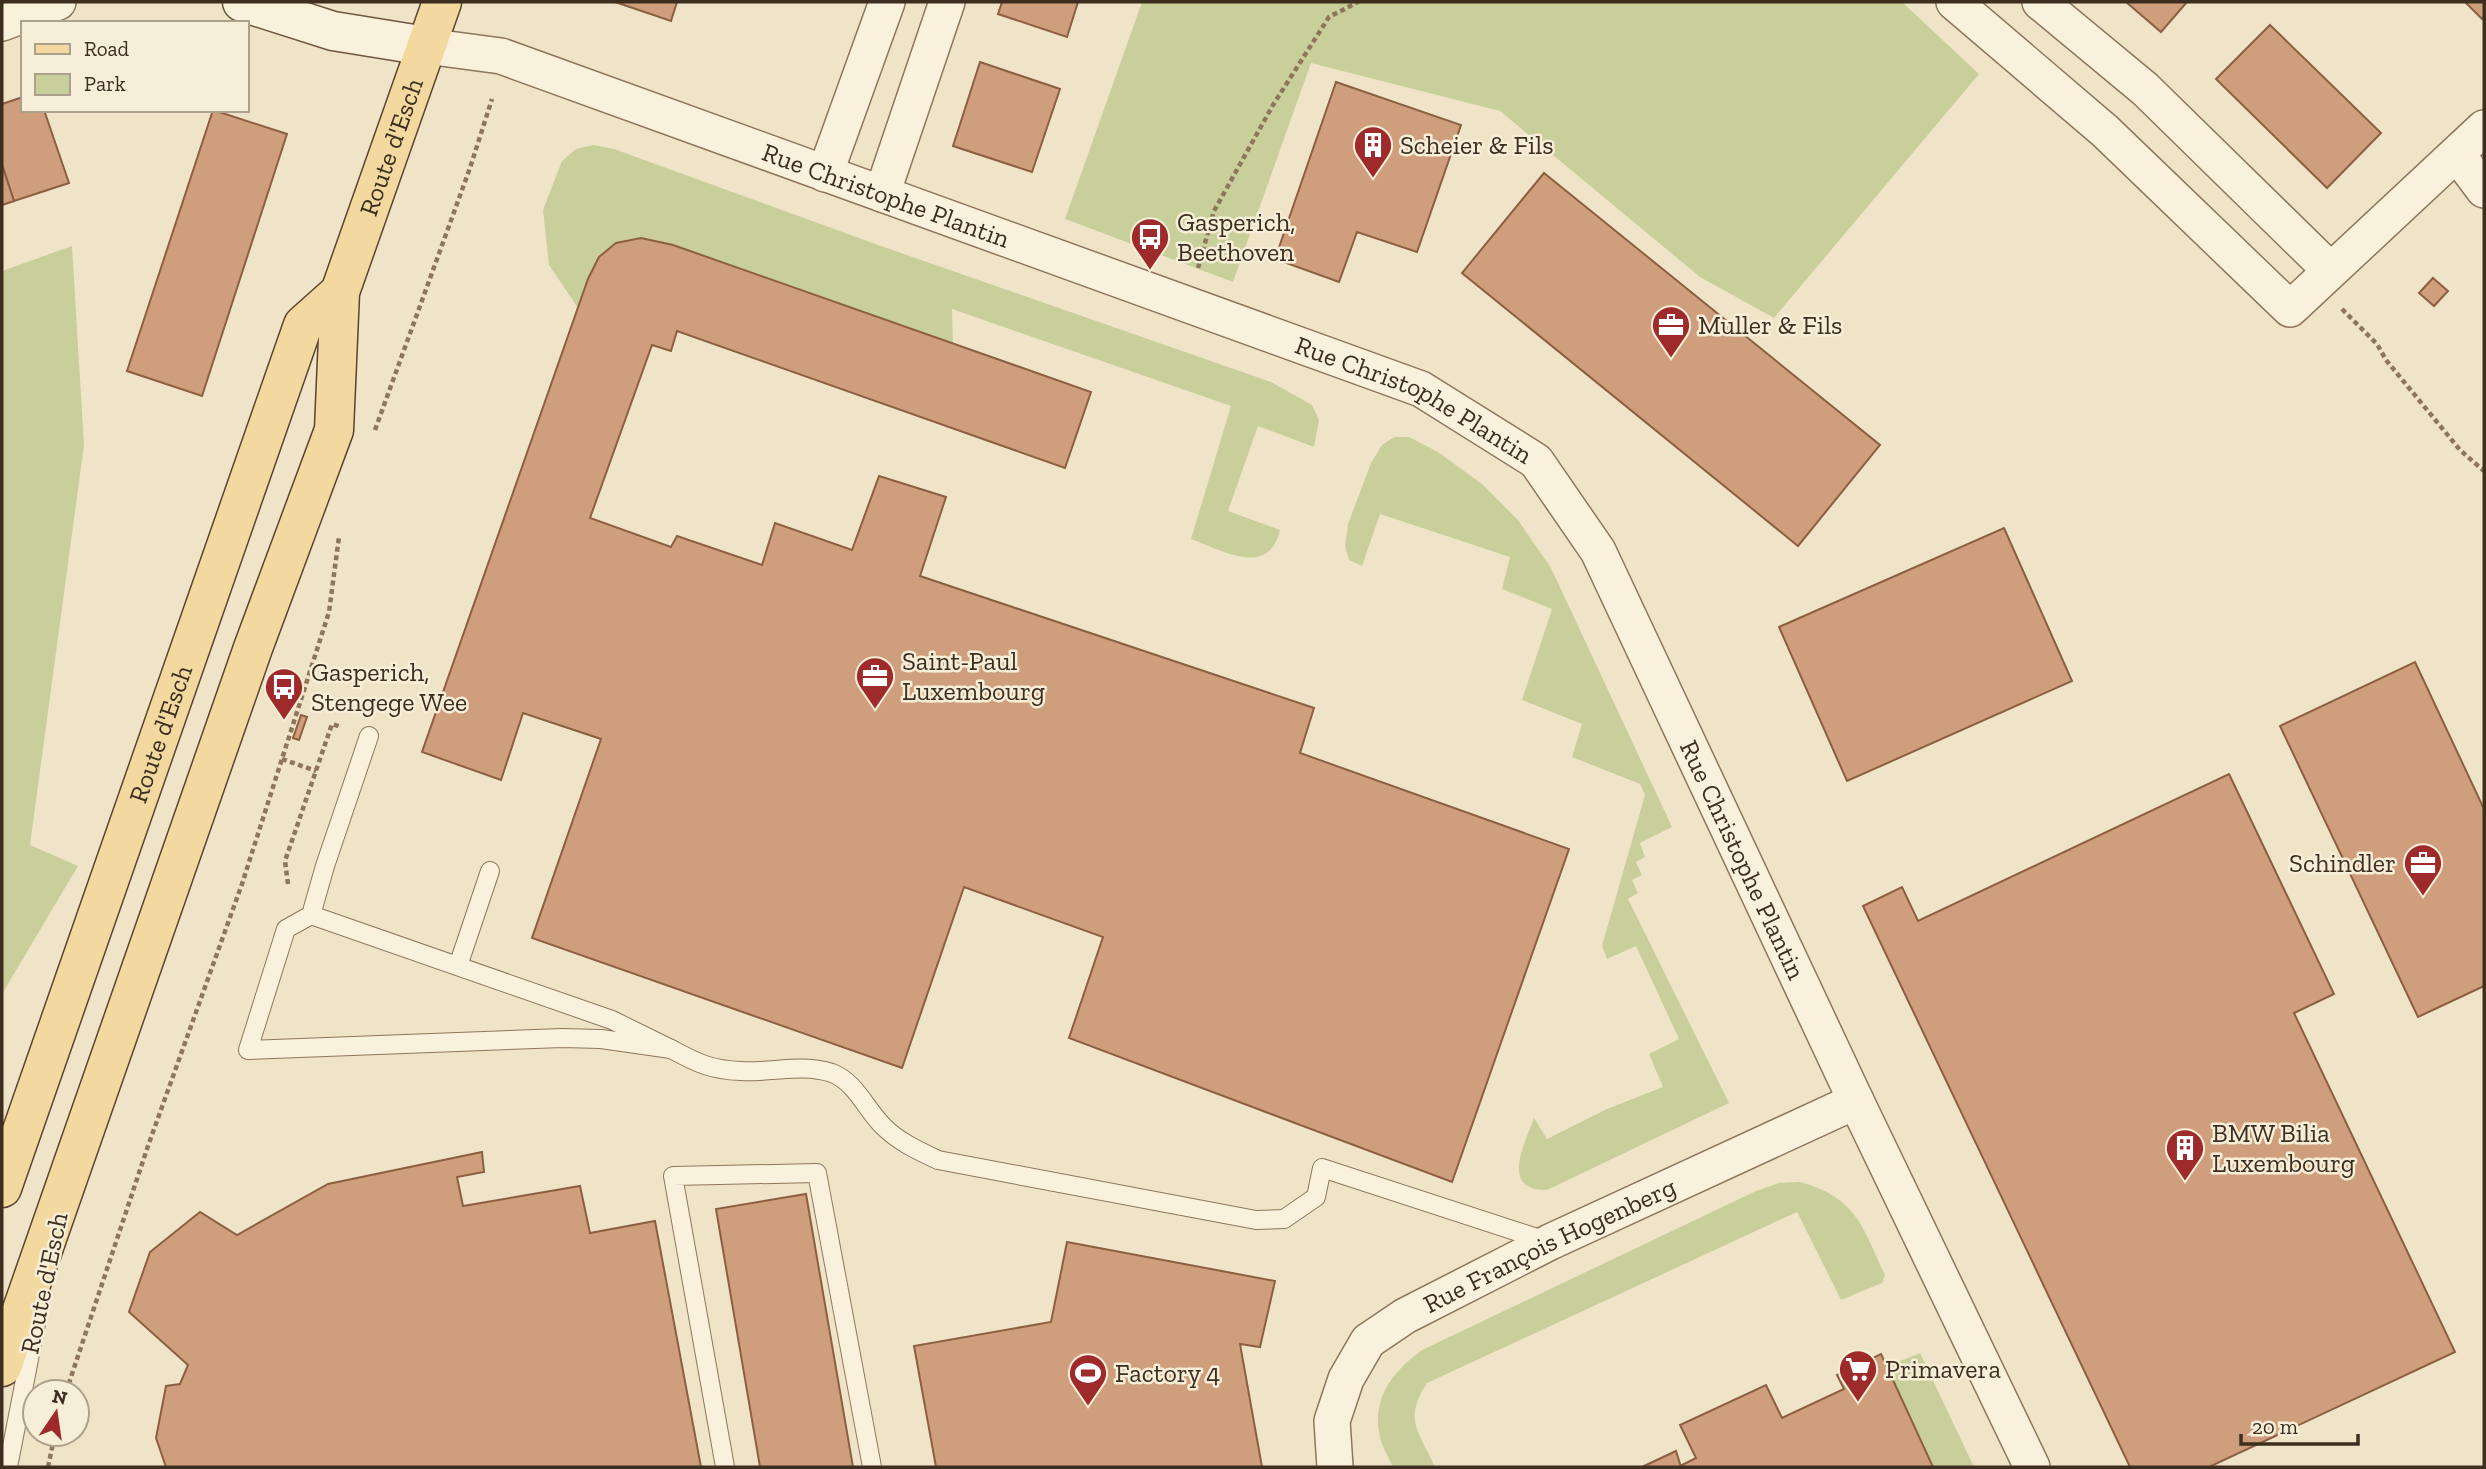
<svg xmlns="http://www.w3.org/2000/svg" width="2486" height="1469" font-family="'Zilla Slab',serif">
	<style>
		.green { fill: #c9cf9b }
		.building { fill: #cf9f7d; stroke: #8d5f41; stroke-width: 2 }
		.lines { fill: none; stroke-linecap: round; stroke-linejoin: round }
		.lane-casing { stroke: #8d765c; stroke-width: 20 }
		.street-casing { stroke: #8d765c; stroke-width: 38 }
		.secondary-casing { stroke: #6f573f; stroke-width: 41 }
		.primary-casing { stroke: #5b4430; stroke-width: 41 }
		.path { stroke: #8d765c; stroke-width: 4.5; stroke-dasharray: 5 3.5; stroke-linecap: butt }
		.lane { stroke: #faf1dc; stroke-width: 18 }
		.street { stroke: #faf1dc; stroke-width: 35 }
		.secondary { stroke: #faf1dc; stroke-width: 38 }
		.primary { stroke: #f3d9a0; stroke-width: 38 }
		.labels { text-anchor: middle; stroke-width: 5; stroke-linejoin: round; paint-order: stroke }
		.poi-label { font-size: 26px; fill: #3d2e20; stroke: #f7eed8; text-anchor: start }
		.street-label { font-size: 26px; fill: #3d2e20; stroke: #f7eed8 }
	</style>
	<rect width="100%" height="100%" fill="#f0e4c8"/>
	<g class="green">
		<polygon points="1142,2 1902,2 1979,74 1774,318 1700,277 1500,111 1311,63 1233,282 1065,219"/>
		<path d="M 593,145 L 614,149 L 881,246 L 1271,382 L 1312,405 L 1319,420 L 1314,447 L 1258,426 L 1228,511 L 1280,530 C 1269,578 1223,551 1191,539 L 1231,406 L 952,309 L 953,344 L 673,245 C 663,243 650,238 640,238 C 598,239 589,276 578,308 L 549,265 L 543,210 L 562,161 L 576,149 Z"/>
		<polygon points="72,246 84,445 30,845 78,866 2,994 2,271"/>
		<path d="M 1394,437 L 1409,437 L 1438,452 L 1482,484 L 1518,520 L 1551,568 L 1672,827 L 1640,843 L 1645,857 L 1636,862 L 1642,875 L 1632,880 L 1638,893 L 1628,899 L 1729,1103 L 1547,1190 C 1499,1191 1525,1143 1534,1118 L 1547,1139 L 1607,1109 L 1663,1087 L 1649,1054 L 1679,1039 L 1636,946 L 1607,959 L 1602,946 L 1645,795 L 1640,784 L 1572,757 L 1582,724 L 1522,700 L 1552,609 L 1502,589 L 1510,557 L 1380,514 L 1362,566 L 1349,560 L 1345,546 L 1348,524 L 1371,463 L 1382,445 Z"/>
		<path d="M 1800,1182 C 1857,1198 1862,1226 1885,1275 L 1882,1283 L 1841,1300 L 1797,1212 L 1427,1383 C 1403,1420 1419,1431 1435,1467 L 1393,1467 C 1389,1458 1382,1447 1380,1437 C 1371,1399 1393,1371 1422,1350 L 1756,1191 L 1779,1183 Z"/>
		<polygon points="1920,1353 1974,1467 1933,1467 1886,1367"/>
	</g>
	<g class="building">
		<polygon points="615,2 677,2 671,21"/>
		<polygon points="1002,2 1078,2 1067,37 998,14"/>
		<polygon points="2126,2 2187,2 2161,32"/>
		<polygon points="2465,2 2484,2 2484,16 2482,19"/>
		<polygon points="2270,25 2381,133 2327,188 2216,79"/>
		<polygon points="980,62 1060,89 1032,172 953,146"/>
		<polygon points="1336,82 1461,125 1417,252 1357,232 1339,282 1275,259"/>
		<polygon points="23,97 23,110 44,110 69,183 14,201 2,165 2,104"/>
		<polygon points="213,110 287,134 202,396 127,371"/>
		<polygon points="2,165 14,201 2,205"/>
		<polygon points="1544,173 1880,445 1798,546 1462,273"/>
		<polygon points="641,238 673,245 1091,392 1065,468 677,331 671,351 652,345 590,518 671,547 677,536 762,565 775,523 852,550 879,476 946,497 920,576 1314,708 1300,753 1569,849 1452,1182 1069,1038 1103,937 964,887 902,1068 532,938 601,739 523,713 501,780 422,752 588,279 599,257 616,243"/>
		<polygon points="2433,278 2448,291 2434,306 2419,293"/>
		<polygon points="2004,528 2072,681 1847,781 1779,627"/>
		<polygon points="2415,662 2484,809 2484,986 2418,1017 2280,726"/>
		<polygon points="301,715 307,717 299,740 293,738"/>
		<polygon points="2229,774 2334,994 2294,1013 2455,1352 2209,1467 2130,1467 1863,906 1902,887 1918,921"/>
		<polygon points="482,1152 484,1172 457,1177 463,1206 580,1186 590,1233 655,1221 701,1467 166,1467 156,1438 166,1386 180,1384 188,1365 129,1312 150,1252 200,1212 237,1235 328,1184"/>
		<polygon points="806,1194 853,1467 760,1467 716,1209"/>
		<polygon points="1067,1242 1275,1281 1260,1347 1240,1344 1262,1467 936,1467 914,1346 1051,1322"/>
		<polygon points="1881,1354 1933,1467 1681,1467 1680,1466 1696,1458 1680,1425 1766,1385 1782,1418 1844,1389 1837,1375"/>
		<polygon points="1676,1451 1681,1467 1642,1467"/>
	</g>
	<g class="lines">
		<g class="lane-casing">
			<g id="lane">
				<polyline points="311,915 286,929 248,1050 562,1038 601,1039 671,1049 612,1020 311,915 325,866 369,736"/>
				<polyline points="458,966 490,871"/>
				<path d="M 671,1049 C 697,1063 711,1070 741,1071 C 772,1073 802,1063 832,1073 C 856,1082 866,1110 884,1127 C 899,1142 919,1151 938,1160 L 1256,1220 L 1284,1219 L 1316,1197 L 1322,1168 L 1546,1241"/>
				<polyline points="8,1467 38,1313"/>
				<polyline points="725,1467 673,1176 817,1173 872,1467"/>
			</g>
		</g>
		<g class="street-casing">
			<g id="street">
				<polyline points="1954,2 2105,131 2290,309 2484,128"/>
				<polyline points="2040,2 2145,89 2330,270"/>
				<polyline points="2,23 58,2"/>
				<path id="s1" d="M 426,46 L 501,56 L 1421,389 L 1536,461 L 1598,551 L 1856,1101 L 2032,1467"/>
				<polyline points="2457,154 2484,190"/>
				<polyline points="825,174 887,2"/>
				<polyline points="882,194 947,2"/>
				<path id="s2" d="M 1335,1467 L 1332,1421 L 1346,1379 L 1368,1341 L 1405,1316 L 1550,1242 L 1856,1101"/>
			</g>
		</g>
		<g class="secondary-casing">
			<polyline id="secondary" points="242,2 333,31 426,46"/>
		</g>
		<g class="primary-casing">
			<g id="primary">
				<path id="s3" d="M 2,1188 L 303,325 L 340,292"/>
				<path id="s4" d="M 2,1367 L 253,648 L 334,430 L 340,292 L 442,2"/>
			</g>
		</g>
		<g class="path">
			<polyline points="1198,268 1214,211 1273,105 1329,17 1358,2"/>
			<polyline points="2342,309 2377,344 2386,360 2460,450 2484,471"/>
			<polyline points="375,430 470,168 492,99"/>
			<polyline points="282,759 316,771"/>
			<polyline points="288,884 285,861 332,724 341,727"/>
			<polyline points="66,1392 148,1146 242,884 329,612 339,537"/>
			<polyline points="48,1467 55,1434"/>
		</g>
		<use href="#lane" class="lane"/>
		<use href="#street" class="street"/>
		<use href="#secondary" class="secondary"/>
		<use href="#primary" class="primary"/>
	</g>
	<defs>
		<g id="building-pin" transform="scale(2.0125)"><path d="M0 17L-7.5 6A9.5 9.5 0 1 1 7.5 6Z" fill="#9e2a2b" stroke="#f7eed8"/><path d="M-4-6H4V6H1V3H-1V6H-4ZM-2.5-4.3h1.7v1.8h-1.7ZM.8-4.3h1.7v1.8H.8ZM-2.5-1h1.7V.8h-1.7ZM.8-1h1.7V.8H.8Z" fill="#fff"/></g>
		<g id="bus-pin" transform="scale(2.0125)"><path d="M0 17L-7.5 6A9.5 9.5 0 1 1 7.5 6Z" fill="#9e2a2b" stroke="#f7eed8"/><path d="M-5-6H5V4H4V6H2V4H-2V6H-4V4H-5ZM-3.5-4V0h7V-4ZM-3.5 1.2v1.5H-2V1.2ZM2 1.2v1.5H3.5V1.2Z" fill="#fff"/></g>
		<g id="office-pin" transform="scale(2.0125)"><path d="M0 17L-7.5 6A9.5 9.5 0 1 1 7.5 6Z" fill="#9e2a2b" stroke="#f7eed8"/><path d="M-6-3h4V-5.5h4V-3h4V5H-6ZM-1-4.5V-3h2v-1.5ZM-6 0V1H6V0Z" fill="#fff"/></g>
		<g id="supermarket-pin" transform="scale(2.0125)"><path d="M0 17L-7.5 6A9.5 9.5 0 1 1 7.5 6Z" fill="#9e2a2b" stroke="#f7eed8"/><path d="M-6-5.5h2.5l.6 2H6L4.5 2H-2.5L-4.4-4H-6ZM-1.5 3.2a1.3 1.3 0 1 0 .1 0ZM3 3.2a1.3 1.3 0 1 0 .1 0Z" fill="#fff"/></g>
		<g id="stadium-pin" transform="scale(2.0125)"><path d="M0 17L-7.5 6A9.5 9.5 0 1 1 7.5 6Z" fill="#9e2a2b" stroke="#f7eed8"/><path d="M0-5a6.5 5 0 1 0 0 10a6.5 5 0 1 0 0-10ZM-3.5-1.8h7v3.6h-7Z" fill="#fff"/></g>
	</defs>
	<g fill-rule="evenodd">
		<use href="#building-pin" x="1373" y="145"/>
		<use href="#bus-pin" x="1150" y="237"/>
		<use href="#office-pin" x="1671" y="325"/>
		<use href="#office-pin" x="875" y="676"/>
		<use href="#bus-pin" x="284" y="687"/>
		<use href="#office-pin" x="2423" y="863"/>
		<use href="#building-pin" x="2185" y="1148"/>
		<use href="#supermarket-pin" x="1858" y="1369"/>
		<use href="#stadium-pin" x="1088" y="1373"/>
	</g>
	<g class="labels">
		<g class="poi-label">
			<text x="1400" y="154">Scheier &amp; Fils</text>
			<text x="1177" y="231">Gasperich,<tspan x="1177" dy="30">Beethoven</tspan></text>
			<text x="1698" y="334">Muller &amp; Fils</text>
			<text x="902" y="670">Saint-Paul<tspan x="902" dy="30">Luxembourg</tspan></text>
			<text x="311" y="681">Gasperich,<tspan x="311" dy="30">Stengege Wee</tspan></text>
			<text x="2396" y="872" text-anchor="end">Schindler</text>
			<text x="2212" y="1142">BMW Bilia<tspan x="2212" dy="30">Luxembourg</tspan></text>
			<text x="1885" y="1378">Primavera</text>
			<text x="1115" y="1382">Factory 4</text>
		</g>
		<g class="street-label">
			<text dy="9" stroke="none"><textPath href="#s4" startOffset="1286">Route d'Esch</textPath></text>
			<text dy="9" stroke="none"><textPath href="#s1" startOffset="485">Rue Christophe Plantin</textPath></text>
			<text dy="9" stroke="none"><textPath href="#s1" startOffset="1052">Rue Christophe Plantin</textPath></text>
			<text dy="9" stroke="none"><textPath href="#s3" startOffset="481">Route d'Esch</textPath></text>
			<text dy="9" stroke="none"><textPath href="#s1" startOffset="1640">Rue Christophe Plantin</textPath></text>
			<text dy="9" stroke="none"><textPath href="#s2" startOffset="340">Rue François Hogenberg</textPath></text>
			<text transform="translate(44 1283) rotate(-78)" y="9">Route d'Esch</text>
		</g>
	</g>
	<rect width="2486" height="1469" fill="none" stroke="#3d2e20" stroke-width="7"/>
	<rect x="21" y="21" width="228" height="91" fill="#f7eed8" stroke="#ada18e" stroke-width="2"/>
	<rect x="35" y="44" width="35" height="10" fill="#f3d9a0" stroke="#ada18e" stroke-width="2"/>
	<text x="84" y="56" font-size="21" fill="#3d2e20">Road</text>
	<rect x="35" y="74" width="35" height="21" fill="#c9cf9b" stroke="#ada18e" stroke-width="2"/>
	<text x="84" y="91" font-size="21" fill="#3d2e20">Park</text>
	<g transform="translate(56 1413) rotate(13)"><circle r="33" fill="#f7eed8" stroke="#ada18e" stroke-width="2"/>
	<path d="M0-5L12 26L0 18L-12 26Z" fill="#9e2a2b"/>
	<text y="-10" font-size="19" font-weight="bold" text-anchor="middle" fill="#3d2e20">N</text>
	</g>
	<path d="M2241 1434v10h117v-10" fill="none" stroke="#3d2e20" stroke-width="3.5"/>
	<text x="2252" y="1434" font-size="21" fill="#3d2e20" stroke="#f7eed8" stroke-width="5" paint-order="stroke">20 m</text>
</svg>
